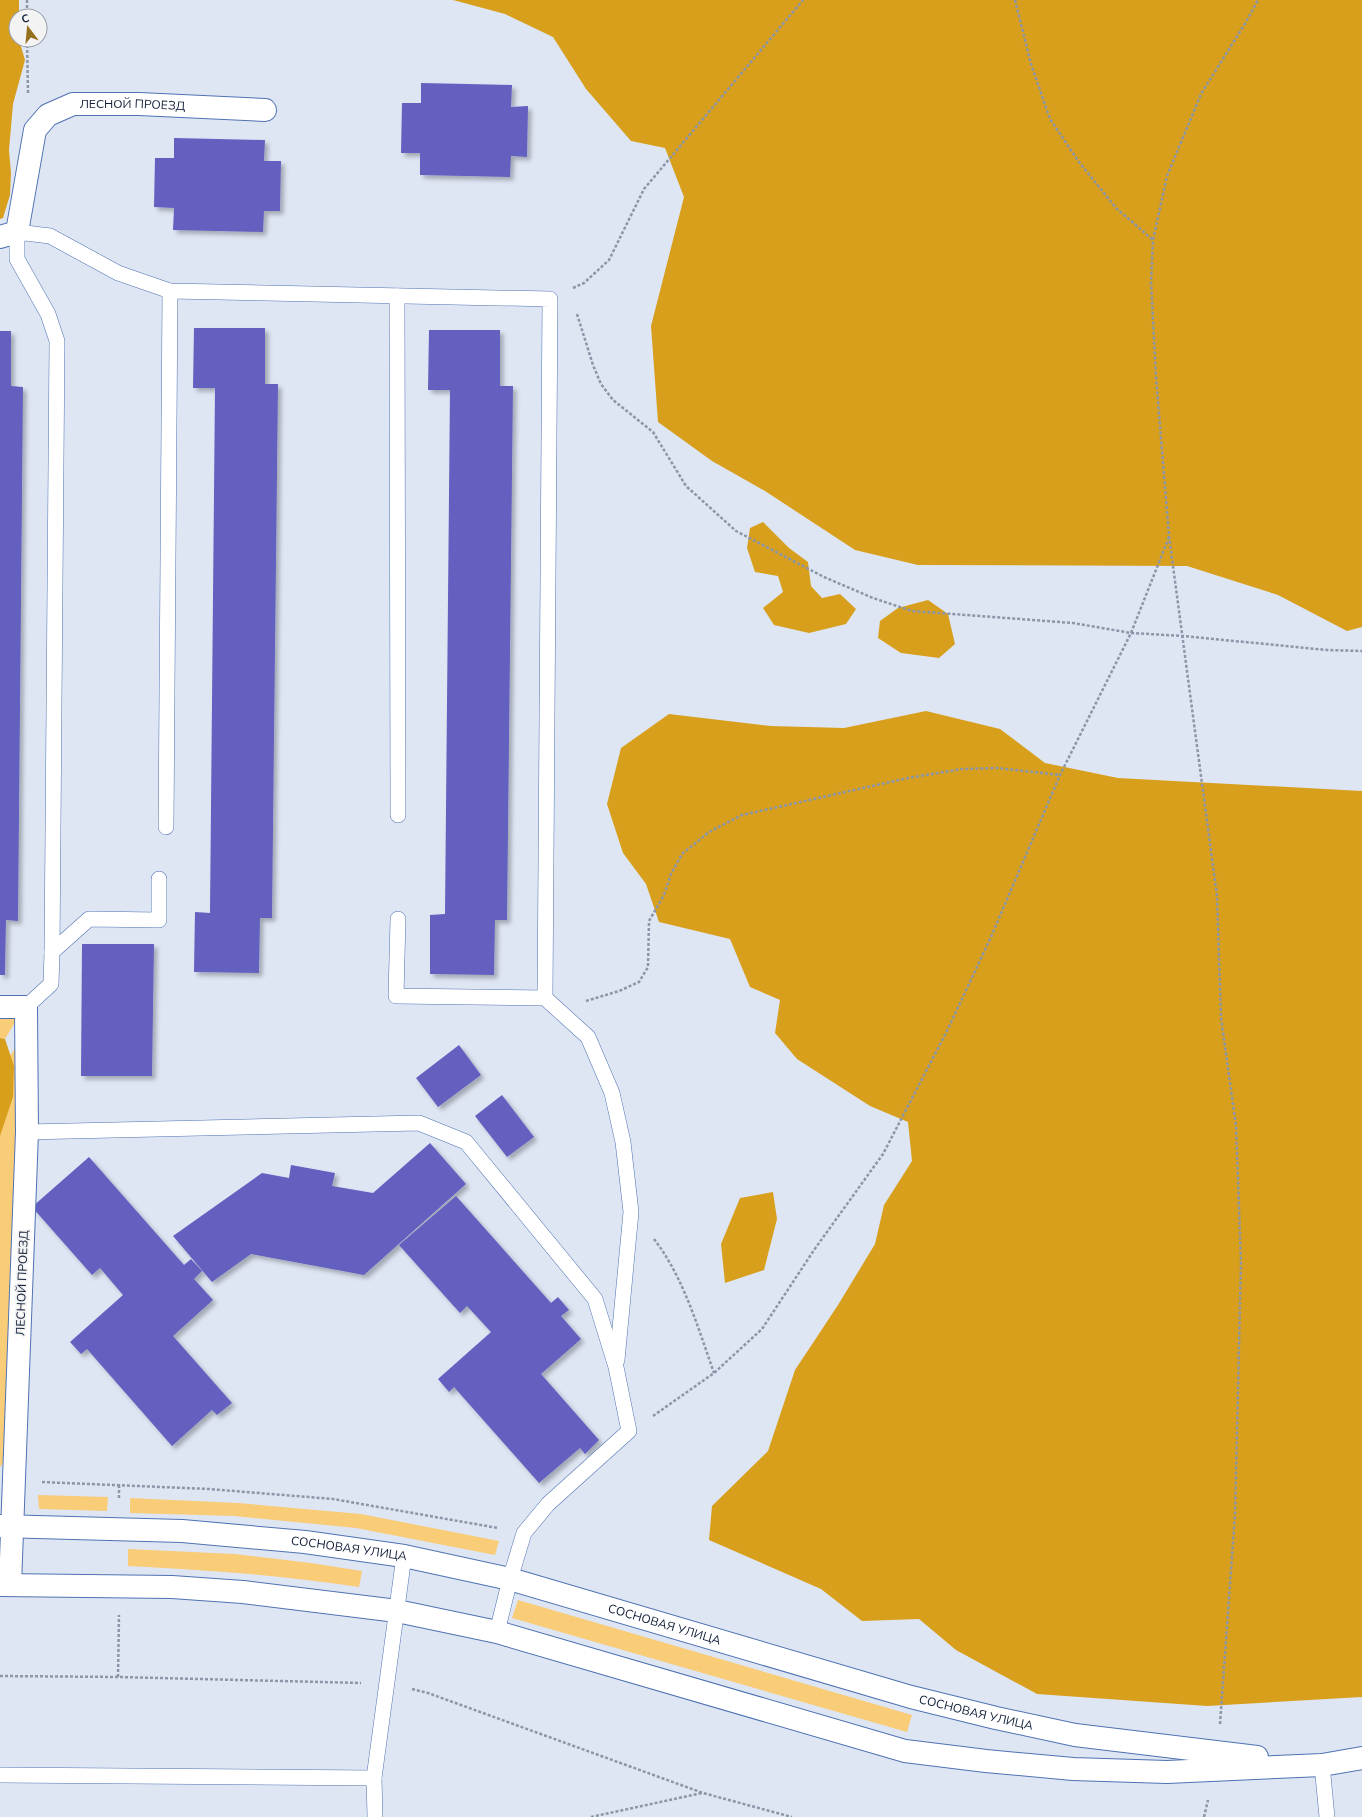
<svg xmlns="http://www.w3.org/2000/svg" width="1362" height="1817" font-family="Mulish,sans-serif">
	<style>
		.green { fill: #f9cc78 }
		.forest { fill: #d89f1d }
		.building { fill: #6360c0; filter: url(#shadow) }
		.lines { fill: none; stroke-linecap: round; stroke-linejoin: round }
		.lane-casing { stroke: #4f72b2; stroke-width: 16 }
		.street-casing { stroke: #4f72b2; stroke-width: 24 }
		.secondary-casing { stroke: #4f72b2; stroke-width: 24 }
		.path { stroke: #8b96a8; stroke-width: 2.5; stroke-dasharray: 3 2; stroke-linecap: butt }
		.lane { stroke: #fff; stroke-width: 15 }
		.street { stroke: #fff; stroke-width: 22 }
		.secondary { stroke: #fff; stroke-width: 22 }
		.labels { text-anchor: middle; stroke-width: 3.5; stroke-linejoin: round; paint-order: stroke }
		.street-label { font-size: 12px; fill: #101e38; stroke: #f3f3f3 }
	</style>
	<defs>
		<filter id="shadow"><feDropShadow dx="3.5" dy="3.5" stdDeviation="2" flood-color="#0004"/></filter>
	</defs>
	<rect width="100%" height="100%" fill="#dee6f4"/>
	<g class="green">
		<polygon points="0,1019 17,1019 5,1039 0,1038"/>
		<polygon points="20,1042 5,1461 0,1467 0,1069"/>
		<polygon points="38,1495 108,1497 107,1511 39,1509"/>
		<polygon points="130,1498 238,1503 361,1514 499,1541 495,1555 356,1528 234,1516 130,1513"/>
		<path d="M 128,1549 L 235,1554 L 311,1563 L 362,1571 L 359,1587 C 281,1575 207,1570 128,1566 Z"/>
		<polygon points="518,1600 912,1715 907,1732 512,1618"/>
	</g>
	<g class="forest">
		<polygon points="0,0 19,0 19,16 16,16 16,40 19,40 25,60 13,104 9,150 11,173 10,195 3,218 0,219"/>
		<polygon points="453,0 1362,0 1362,627 1347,631 1278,595 1187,566 918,565 855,550 765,491 712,461 658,422 651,326 684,197 665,148 631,141 586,89 553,37 505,14"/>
		<polygon points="763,522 789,548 808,562 811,586 822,598 840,594 856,609 846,624 809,633 774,625 763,608 783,592 778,576 755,572 747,548 750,528"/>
		<polygon points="928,600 948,614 955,644 939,658 901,653 878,638 880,621 898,608"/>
		<polygon points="926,711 1000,729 1045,763 1118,778 1362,791 1362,1697 1207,1706 1037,1694 956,1650 919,1619 862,1621 821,1589 709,1540 712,1506 768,1451 795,1370 838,1305 875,1244 884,1205 912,1161 908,1122 870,1106 797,1059 775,1033 780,1000 750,987 730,939 659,922 646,884 623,853 607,804 621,748 669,714 771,726 844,728"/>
		<polygon points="0,1038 5,1039 14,1066 13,1097 0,1136"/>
		<polygon points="773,1192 777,1219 764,1270 725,1283 721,1244 740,1198"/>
	</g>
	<g class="building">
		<polygon points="421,83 512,85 511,107 528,106 527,157 511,156 510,177 420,175 420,153 401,153 402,103 421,103"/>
		<polygon points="174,138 265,140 264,161 281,161 280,211 264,211 263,232 173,230 174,208 154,207 155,158 174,158"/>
		<polygon points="194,328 265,328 265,384 278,384 272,918 260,918 259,973 194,972 195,912 210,913 215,388 193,388"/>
		<polygon points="429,330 500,330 500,386 513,386 507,920 495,920 494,975 430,974 430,915 445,914 450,390 428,390"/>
		<polygon points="0,331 11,331 11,386 23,387 18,921 6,920 5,975 0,975"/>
		<polygon points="82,944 154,944 152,1076 81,1076"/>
		<polygon points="459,1045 481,1075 438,1107 416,1078"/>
		<polygon points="502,1095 534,1137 507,1157 475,1116"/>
		<polygon points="430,1143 466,1184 364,1275 251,1254 212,1282 173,1236 262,1173 289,1178 291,1165 335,1173 332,1186 373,1193"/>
		<polygon points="89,1157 184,1265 191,1259 202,1271 194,1279 213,1300 173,1336 232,1403 217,1415 212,1410 172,1446 87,1349 81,1354 70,1342 123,1295 100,1268 92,1275 32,1207"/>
		<polygon points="456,1196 551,1303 558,1297 569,1310 561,1316 581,1339 541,1374 599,1440 585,1454 580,1448 539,1483 454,1387 449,1392 438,1379 491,1332 467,1306 460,1313 399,1245"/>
	</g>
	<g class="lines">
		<g class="lane-casing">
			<g id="lane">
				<polyline points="397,296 398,815"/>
				<polyline points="166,827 170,291"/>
				<polyline points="398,919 396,996 545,998 588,1037 612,1093 623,1142 631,1212 617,1360"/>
				<polyline points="52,952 57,341 48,314 17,259 17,232 50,236 118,273 170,291 550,299 545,998"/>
				<polyline points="26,1007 51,984 52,952 89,919 159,920 159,879"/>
				<polyline points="27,1132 419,1123 466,1142 595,1299 616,1367 629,1431 548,1504 524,1533 510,1579 497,1632"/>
				<polyline points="1322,1765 1327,1817"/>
				<polyline points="0,1775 374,1778"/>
				<polyline points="375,1817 374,1778 404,1556"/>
			</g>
		</g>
		<g class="street-casing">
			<g id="street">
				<path id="s1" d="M 0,237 L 17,232 L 35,130 L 48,115 L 73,104 L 139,104 L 265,110"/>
				<polyline points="0,1007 26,1007 27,1132 10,1585"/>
			</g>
		</g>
		<g class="secondary-casing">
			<g id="secondary">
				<path id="s2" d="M 0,1526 L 182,1531 L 305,1542 L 404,1556 L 510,1579 L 911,1697 L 996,1718 L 1075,1735 L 1257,1757"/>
				<polyline points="0,1585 172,1587 243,1592 397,1611 497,1632 905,1751 986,1761 1073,1769 1167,1772 1322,1765 1362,1758"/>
			</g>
		</g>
		<g class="path">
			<polyline points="27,0 27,16"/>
			<polyline points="1015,0 1031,64 1050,119 1079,162 1116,208 1153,240"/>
			<polyline points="27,40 28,93"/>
			<polyline points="573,288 584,283 609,260 644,189 803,0"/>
			<polyline points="577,314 593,365 601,384 613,400 653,432 686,486 736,531 824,577 873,598 912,611 1073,623 1131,633 1183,636 1327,650 1362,651"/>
			<polyline points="586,1001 619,991 639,982 648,967 649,921 664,895 671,874 682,854 709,832 742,815 908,778 962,769 997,768 1060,775"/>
			<path d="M 654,1239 C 684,1278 698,1328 714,1373"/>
			<polyline points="653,1416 714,1373 762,1329 814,1250 883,1154 947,1031 991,937 1060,775 1131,633 1169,537"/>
			<polyline points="42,1482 209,1489 333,1499 498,1528"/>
			<polyline points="119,1485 119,1500"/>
			<polyline points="0,1676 118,1677 361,1683"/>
			<polyline points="118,1677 119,1615"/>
			<polyline points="412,1689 428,1693 703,1793 792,1817"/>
			<polyline points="1220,1724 1235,1514 1241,1262 1236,1126 1221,1018 1217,896 1169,536 1156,377 1151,282 1153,240 1167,176 1201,94 1246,22 1258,0"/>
			<polyline points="591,1817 702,1793"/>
			<polyline points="1204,1817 1208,1800"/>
		</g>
		<use href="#lane" class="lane"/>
		<use href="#street" class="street"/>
		<use href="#secondary" class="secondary"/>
	</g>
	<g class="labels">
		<g class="street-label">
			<text dy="4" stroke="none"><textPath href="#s1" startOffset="228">ЛЕСНОЙ ПРОЕЗД</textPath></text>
			<text transform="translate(22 1283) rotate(-88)" y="4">ЛЕСНОЙ ПРОЕЗД</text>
			<text dy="4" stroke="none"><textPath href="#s2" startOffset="350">СОСНОВАЯ УЛИЦА</textPath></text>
			<text dy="4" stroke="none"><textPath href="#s2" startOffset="675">СОСНОВАЯ УЛИЦА</textPath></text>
			<text dy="4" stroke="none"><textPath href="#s2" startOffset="999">СОСНОВАЯ УЛИЦА</textPath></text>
		</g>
	</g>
	<g transform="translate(28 28) rotate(344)"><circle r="19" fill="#f3f3f3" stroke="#989ea8"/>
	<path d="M0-3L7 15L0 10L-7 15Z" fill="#966f1a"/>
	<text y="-6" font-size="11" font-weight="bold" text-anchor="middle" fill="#101e38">С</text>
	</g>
</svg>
